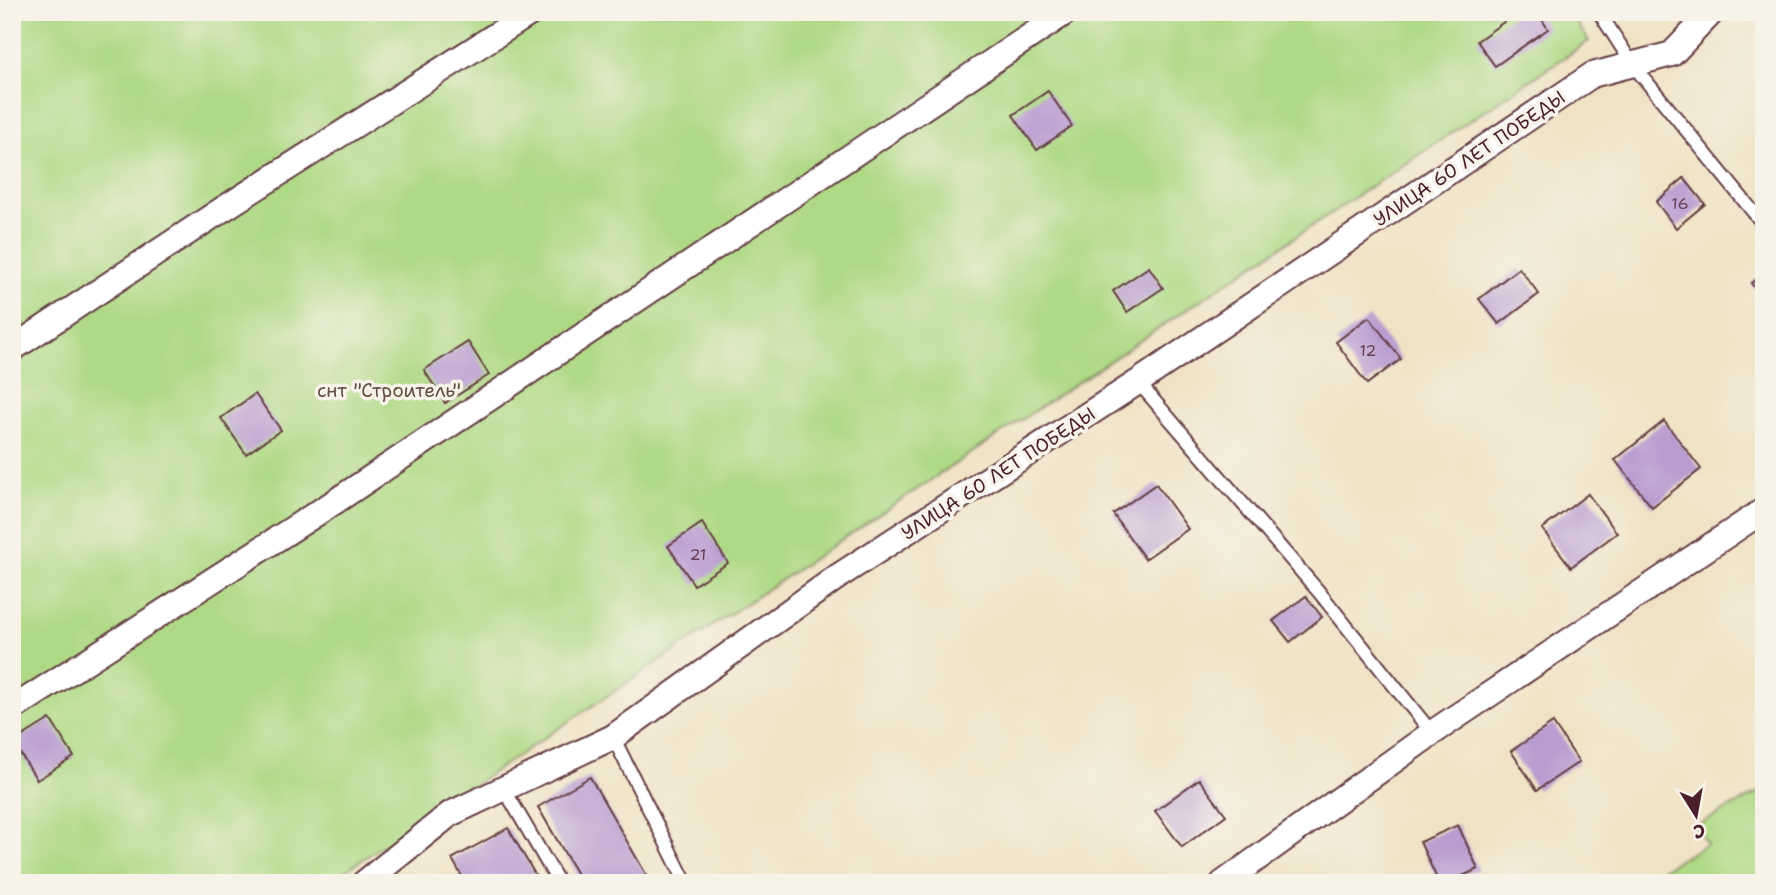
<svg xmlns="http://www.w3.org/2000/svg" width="1776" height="895" font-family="'Shantell Sans',sans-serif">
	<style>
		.green { fill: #afd984; stroke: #7c7c58; stroke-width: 2 }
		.building { fill: #b99cd0 }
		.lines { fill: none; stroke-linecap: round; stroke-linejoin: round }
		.lane-casing { stroke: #633c42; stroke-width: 16 }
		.street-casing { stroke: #633c42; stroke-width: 28 }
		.lane { stroke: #fff; stroke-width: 12 }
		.street { stroke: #fff; stroke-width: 24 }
		.labels { text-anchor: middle; stroke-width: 7; stroke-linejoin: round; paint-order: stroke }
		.number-label { font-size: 16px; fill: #663e54 }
		.street-label { font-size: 19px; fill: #4a1f2b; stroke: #f7f3e8 }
		.park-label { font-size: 19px; fill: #634e41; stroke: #f7f3e8 }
	</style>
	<rect width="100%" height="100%" fill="#f7f3e8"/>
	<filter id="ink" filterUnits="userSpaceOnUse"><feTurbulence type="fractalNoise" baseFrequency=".0143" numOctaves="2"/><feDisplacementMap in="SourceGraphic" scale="14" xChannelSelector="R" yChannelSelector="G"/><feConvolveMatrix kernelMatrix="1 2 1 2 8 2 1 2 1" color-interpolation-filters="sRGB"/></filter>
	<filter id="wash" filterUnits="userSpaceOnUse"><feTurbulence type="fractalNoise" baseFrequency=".00686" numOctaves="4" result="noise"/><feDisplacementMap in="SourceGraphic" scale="28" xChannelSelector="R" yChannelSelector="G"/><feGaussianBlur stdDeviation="1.57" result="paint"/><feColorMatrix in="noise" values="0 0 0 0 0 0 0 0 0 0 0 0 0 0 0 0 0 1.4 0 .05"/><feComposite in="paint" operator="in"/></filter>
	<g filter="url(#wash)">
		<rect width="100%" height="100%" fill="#f0e2c5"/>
		<g class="green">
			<polygon points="12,12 1569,12 1589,41 327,883 12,883"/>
			<polygon points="1764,790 1764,883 1637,883 1707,844 1695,826"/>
		</g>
		<g id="blocks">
			<g class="building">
				<polygon points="1518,12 1537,12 1548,29 1495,66 1477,41"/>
				<polygon points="1048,91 1072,126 1037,150 1013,115"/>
				<polygon points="1684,178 1705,204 1676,228 1656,202"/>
				<polygon points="1149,267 1163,288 1127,312 1113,291"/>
				<polygon points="1519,268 1539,294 1499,324 1479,299"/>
				<polygon points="1764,273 1764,301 1751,283"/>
				<polygon points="1369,317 1401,359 1367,384 1336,342"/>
				<polygon points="468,342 489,375 445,403 424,370"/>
				<polygon points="255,394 281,430 246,454 221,418"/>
				<polygon points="1664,421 1701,469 1652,507 1615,460"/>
				<polygon points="1156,484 1188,529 1145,559 1113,514"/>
				<polygon points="1588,494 1617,533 1571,567 1542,529"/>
				<polygon points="702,523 728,563 694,585 668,546"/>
				<polygon points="1306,596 1322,617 1290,642 1273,621"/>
				<polygon points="50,719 74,757 37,780 13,742"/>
				<polygon points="1553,723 1579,762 1537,790 1511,751"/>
				<polygon points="590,777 651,883 582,883 538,807"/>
				<polygon points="1199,779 1226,815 1182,847 1155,811"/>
				<polygon points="1458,825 1478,869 1447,883 1439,883 1420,842"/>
				<polygon points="508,828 540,883 466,883 452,859"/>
			</g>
		</g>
	</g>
	<g filter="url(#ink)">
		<use href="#blocks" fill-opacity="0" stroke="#633c42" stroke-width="2"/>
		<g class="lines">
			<g class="lane-casing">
				<g id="lane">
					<polyline points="1599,12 1633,65 1764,225"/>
					<polyline points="1138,382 1319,592 1432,733"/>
					<polyline points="613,737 686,883"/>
					<polyline points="503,787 559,883"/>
				</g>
			</g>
			<g class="street-casing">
				<g id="street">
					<polyline points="12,349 220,211 532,12"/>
					<polyline points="12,709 336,501 1066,12"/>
					<polyline points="364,883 450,814 613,737 840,575 1138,382 1592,75 1672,54 1712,12"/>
					<polyline points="1223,883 1432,733 1764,510"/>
				</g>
			</g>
			<use href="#lane" class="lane"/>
			<use href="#street" class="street"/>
		</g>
	</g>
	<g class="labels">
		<g class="number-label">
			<text x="1680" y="209">16</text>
			<text x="1368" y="356">12</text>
			<text x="698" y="560">21</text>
		</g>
		<g class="street-label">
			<text transform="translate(1469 158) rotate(-34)" y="7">УЛИЦА 60 ЛЕТ ПОБЕДЫ</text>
			<text transform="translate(998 473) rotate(-33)" y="7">УЛИЦА 60 ЛЕТ ПОБЕДЫ</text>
		</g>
		<g class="park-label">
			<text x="389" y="397">снт "Строитель"</text>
		</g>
	</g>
	<rect width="1776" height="895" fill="none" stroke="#f7f3e8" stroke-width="42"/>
	<g transform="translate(1696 815) rotate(169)" stroke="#f7f3e8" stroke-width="5" paint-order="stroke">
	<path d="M0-5L12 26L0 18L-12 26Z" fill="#4a1f2b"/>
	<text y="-10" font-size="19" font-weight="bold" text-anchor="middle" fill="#4a1f2b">С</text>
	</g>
</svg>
